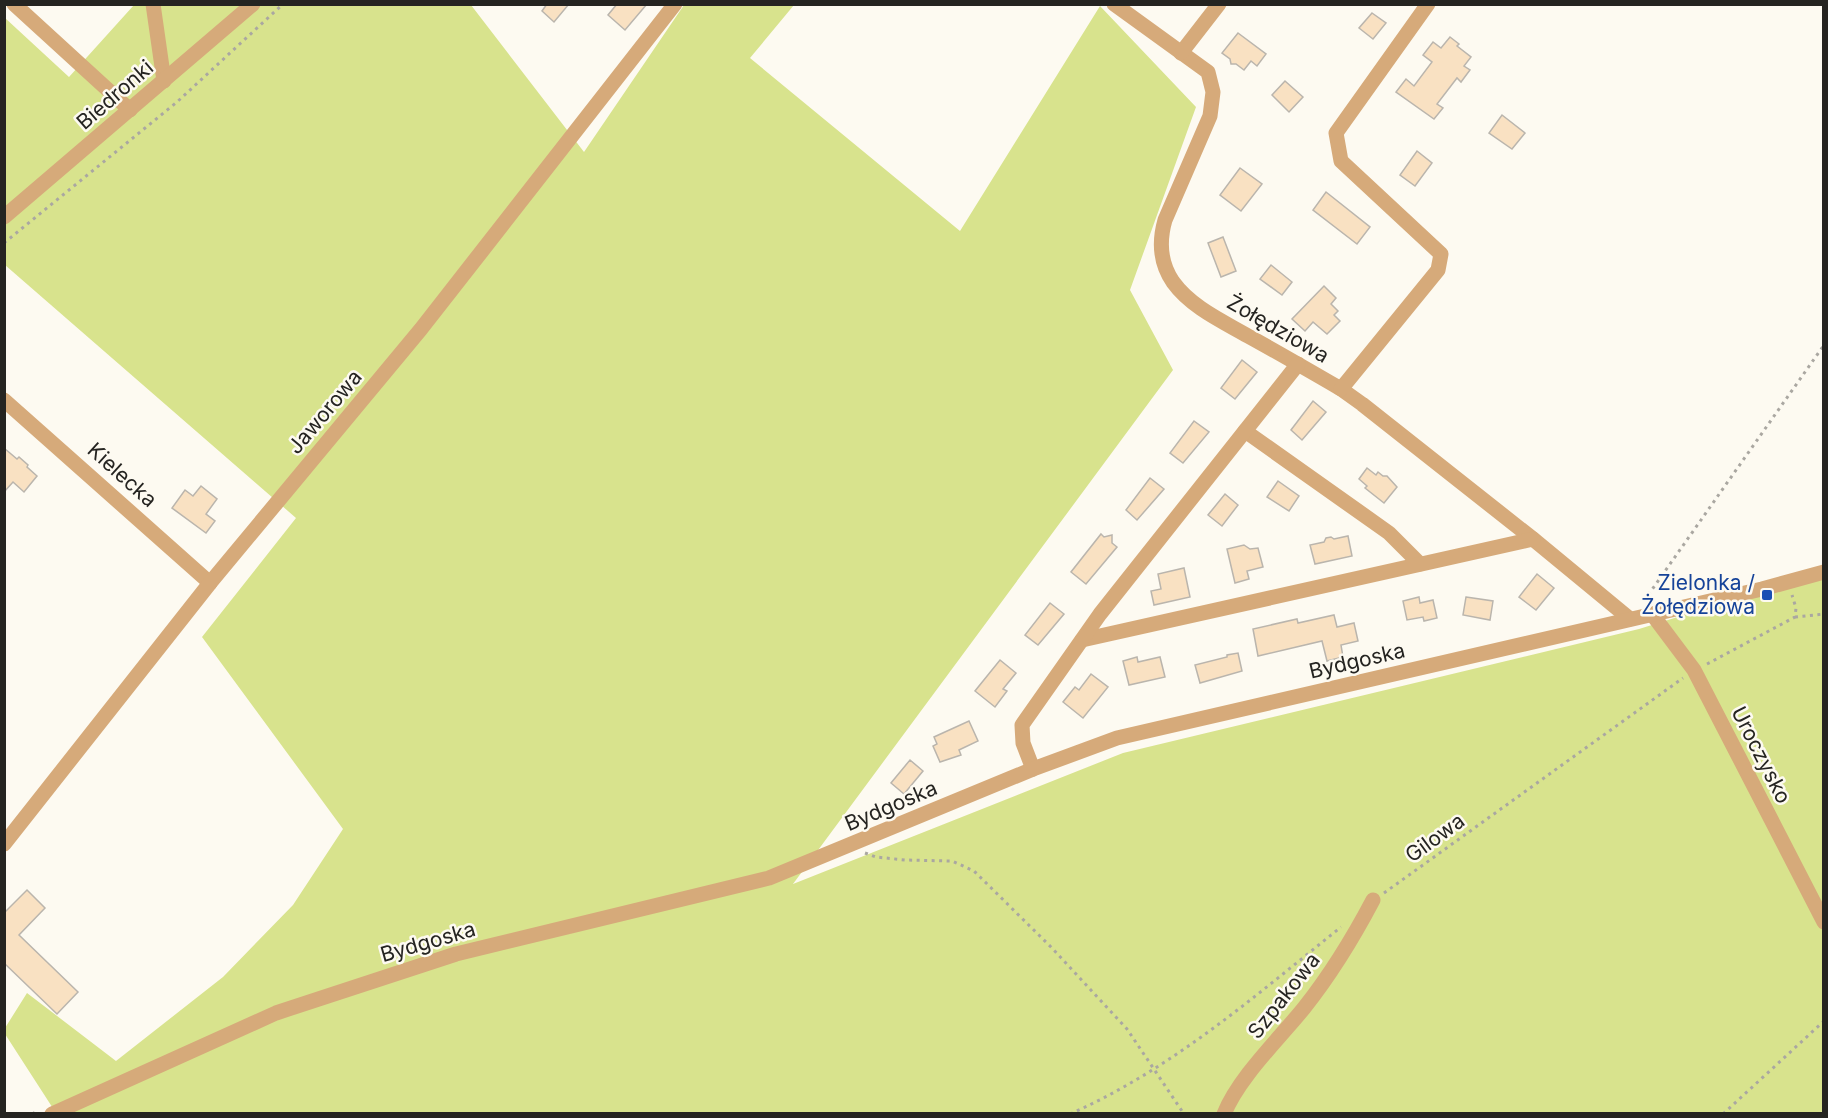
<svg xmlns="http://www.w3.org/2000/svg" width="1828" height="1118" font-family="Inter,sans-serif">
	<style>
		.green { fill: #d8e38d }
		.building { fill: #f9e1c2; stroke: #bab5ad; stroke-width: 1.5 }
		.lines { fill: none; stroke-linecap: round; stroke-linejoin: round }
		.path { stroke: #aaa7a1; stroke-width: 3; stroke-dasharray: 3 4.5; stroke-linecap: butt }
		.minor { stroke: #d6aa7a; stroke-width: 15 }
		.transit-dot { fill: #1a4fb4; stroke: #fdfaf1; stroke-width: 2 }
		.labels { text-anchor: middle; stroke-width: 5; stroke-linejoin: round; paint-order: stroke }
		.street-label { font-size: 21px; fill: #252421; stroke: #fdfaf1 }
		.transit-label { font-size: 21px; fill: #164399; stroke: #fdfaf1; text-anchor: end }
	</style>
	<rect width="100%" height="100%" fill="#fdfaf1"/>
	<polygon class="green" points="134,5 471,5 584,152 684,5 794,5 750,58 960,231 1100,6 1196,107 1130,290 1173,370 793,884 1123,753 1639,629 1823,572 1823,1113 56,1113 5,1034 5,1028 27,993 116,1061 223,977 293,905 343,829 202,637 296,518 5,265 4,17 69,77"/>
	<g class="building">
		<polygon points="547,4 569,4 554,22 542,11"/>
		<polygon points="617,4 647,4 625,30 608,15"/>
		<polygon points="1372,13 1386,23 1373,39 1359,28"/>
		<polygon points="1238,33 1266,54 1257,66 1251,61 1244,70 1236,64 1231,64 1230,59 1222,53"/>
		<polygon points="1450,37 1459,44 1457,46 1471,57 1464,66 1470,70 1461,82 1457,78 1437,104 1443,108 1434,119 1396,92 1406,79 1414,86 1432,62 1423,55 1433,42 1441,48"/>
		<polygon points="1285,81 1303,97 1289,112 1272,95"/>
		<polygon points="1502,115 1525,133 1512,149 1489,133"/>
		<polygon points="1417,151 1432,163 1415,186 1400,175"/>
		<polygon points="1240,168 1262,184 1241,211 1220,195"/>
		<polygon points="1326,192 1370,227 1357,244 1313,210"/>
		<polygon points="1223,237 1236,271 1221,277 1208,243"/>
		<polygon points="1271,265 1292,282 1282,295 1260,279"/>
		<polygon points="1324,286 1336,298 1331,304 1338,311 1334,315 1340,321 1327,334 1313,322 1305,331 1292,319"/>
		<polygon points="1242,360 1257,372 1235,399 1221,388"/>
		<polygon points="1313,401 1326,412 1302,440 1291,430"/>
		<polygon points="1194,421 1209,432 1183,463 1170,453"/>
		<polygon points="4,448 17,459 19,457 28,465 27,467 37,476 24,492 13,482 4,492"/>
		<polygon points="1367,468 1376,475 1378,472 1383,476 1387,476 1397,487 1384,503 1365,488 1367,486 1359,479"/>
		<polygon points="1150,478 1164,489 1137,520 1126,510"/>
		<polygon points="1278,481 1299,496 1289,511 1267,497"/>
		<polygon points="201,486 217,499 206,514 215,521 206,533 172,508 185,490 193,496"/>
		<polygon points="1225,494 1238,505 1222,526 1208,515"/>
		<polygon points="1101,534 1104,537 1112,535 1112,543 1117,547 1086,584 1071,572"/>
		<polygon points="1348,536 1352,556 1315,564 1310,545 1324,542 1326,538 1331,537 1334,539"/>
		<polygon points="1244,545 1250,549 1258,548 1263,567 1247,571 1249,579 1235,583 1227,549"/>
		<polygon points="1184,568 1190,597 1154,605 1151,591 1161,589 1158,574"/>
		<polygon points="1537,574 1554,588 1536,610 1519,597"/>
		<polygon points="1419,597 1420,603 1433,600 1437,618 1424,621 1423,617 1407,620 1403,601"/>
		<polygon points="1466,597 1493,601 1490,620 1463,615"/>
		<polygon points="1050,603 1064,614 1038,645 1025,635"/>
		<polygon points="1334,615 1337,627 1354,623 1358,641 1341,645 1343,657 1327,661 1322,641 1258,656 1253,629 1297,619 1298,623"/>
		<polygon points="1238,653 1242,671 1200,683 1195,665 1227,657 1227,655"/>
		<polygon points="1137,657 1138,662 1160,657 1165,677 1129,685 1123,661"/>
		<polygon points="1000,660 1016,673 1003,689 1007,691 995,707 975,691"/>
		<polygon points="1091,674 1108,687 1083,718 1063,702 1075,687 1079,690"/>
		<polygon points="969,721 978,741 959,750 961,755 940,762 933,746 937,744 934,737"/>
		<polygon points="910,760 923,771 904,794 891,783"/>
		<polygon points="27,890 45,908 19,935 78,992 57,1014 4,963 4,913"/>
	</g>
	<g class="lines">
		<g class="path">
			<polyline points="4,243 177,102 283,4"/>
			<polyline points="1644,601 1824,345"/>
			<polyline points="1795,617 1824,614"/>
			<polyline points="1707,664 1795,617 1796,608 1792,595"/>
			<polyline points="865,853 876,857 905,860 952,861 974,871 1052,948 1127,1029 1184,1114"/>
			<polyline points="1384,893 1683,678"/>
			<polyline points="32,1114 38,1111"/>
			<path d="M 1070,1114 C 1172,1069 1255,996 1341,927"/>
			<polyline points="1723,1114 1824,1021"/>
		</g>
		<g class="minor">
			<polyline points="14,4 130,110"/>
			<polyline points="153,4 164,81"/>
			<path d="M 1114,4 L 1208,72 L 1213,92 L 1210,116 L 1165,220 C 1159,241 1160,263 1173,282 C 1191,307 1222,321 1248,336 C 1279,353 1310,371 1341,389 L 1362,404 L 1533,539 L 1630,619"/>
			<polyline points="1181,53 1219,4"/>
			<polyline points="4,217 253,4"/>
			<polyline points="1341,389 1438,270 1441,254 1341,161 1336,133 1428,4"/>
			<polyline points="4,400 210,583"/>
			<polyline points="1245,431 1389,533 1420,564"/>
			<polyline points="1652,614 1694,670 1824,922"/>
			<polyline points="1082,640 1533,539"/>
			<polyline points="1033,769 1023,743 1022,725 1100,614 1298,364"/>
			<polyline points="4,844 210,583 421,329 675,4"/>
			<polyline points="52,1114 276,1013 456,954 769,878 1033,769 1117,738 1762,589 1824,572"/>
			<path d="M 1224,1114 C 1239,1077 1279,1039 1304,1008 C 1331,974 1353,938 1373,900"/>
		</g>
	</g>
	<rect class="transit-dot" x="1761" y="589" width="12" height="12" rx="3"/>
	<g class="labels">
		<g class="street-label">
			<text transform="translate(115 95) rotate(-41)" y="7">Biedronki</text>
			<text transform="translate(1278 329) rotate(30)" y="7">Żołędziowa</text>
			<text transform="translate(325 412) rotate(-50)" y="7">Jaworowa</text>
			<text transform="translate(122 475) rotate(42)" y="7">Kielecka</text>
			<text transform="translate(1357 661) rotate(-13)" y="7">Bydgoska</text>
			<text transform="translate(1761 755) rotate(63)" y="7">Uroczysko</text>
			<text transform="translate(891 806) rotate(-23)" y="7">Bydgoska</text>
			<text transform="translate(1435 838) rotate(-36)" y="7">Gilowa</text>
			<text transform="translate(428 942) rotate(-16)" y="7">Bydgoska</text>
			<text transform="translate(1284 996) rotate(-52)" y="7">Szpakowa</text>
		</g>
		<g class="transit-label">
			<text x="1755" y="590">Zielonka /<tspan x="1755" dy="24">Żołędziowa</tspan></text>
		</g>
	</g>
	<rect width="1828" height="1118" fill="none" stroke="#252421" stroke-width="12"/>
</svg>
